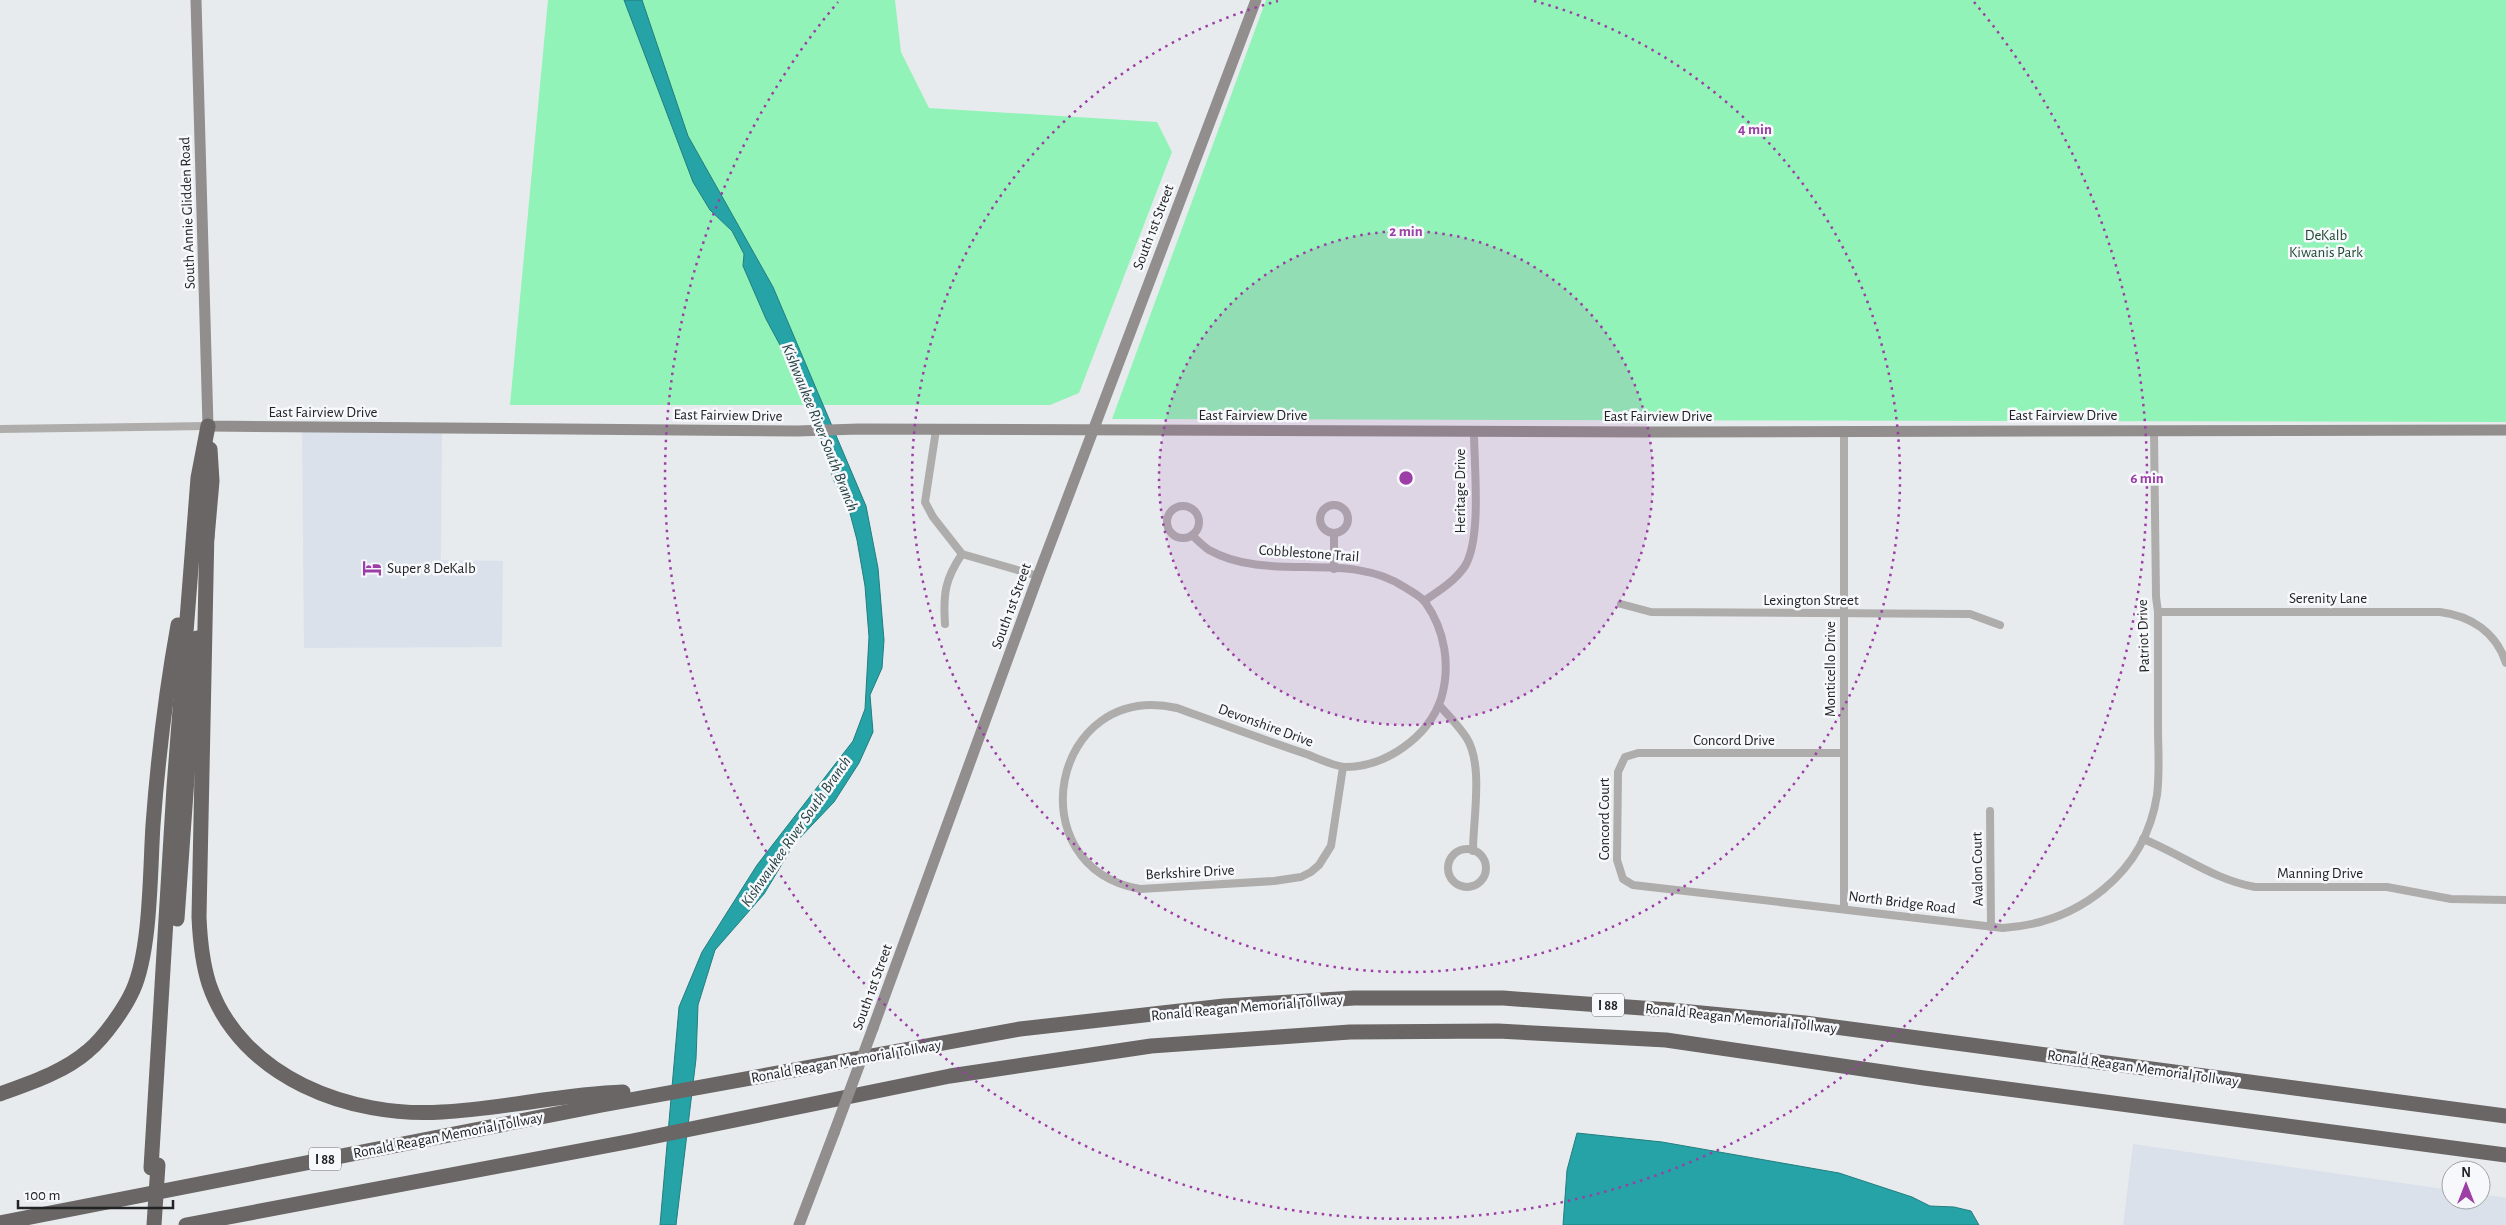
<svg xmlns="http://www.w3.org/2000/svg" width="2506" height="1225" font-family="'Alegreya Sans',sans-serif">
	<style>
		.built { fill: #dae1eb }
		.green { fill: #91f3b7 }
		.water { fill: #25a3a6; stroke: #247d7f }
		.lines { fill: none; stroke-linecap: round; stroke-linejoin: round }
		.street { stroke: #aeadac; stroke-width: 8 }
		.secondary { stroke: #918e8d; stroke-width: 11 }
		.highway { stroke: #6a6665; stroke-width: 15 }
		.secondary-bridge { stroke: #918e8d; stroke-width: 11 }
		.highway-bridge { stroke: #6a6665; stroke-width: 15 }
		.ring { fill: none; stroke: #9c3ea6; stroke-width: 2.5; stroke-dasharray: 2.5 5 }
		.labels { text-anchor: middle; stroke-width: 5; stroke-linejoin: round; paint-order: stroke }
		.shield { fill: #f6f8fb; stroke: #626364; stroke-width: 1 }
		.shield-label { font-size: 14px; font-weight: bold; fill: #222324 }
		.street-label { font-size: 15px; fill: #222324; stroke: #f6f8fb }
		.park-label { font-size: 15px; fill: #214a32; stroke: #f6f8fb }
		.poi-label { font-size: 15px; fill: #222324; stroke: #f6f8fb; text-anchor: start }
		.water-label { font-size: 16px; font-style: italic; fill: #294344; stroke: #f6f8fb }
		.centre { fill: #9c3ea6; stroke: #f6f8fb; stroke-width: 2.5 }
		.ring-label { font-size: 15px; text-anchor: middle; font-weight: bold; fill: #9c3ea6; stroke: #f6f8fb; stroke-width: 5; stroke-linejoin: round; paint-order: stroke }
	</style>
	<rect width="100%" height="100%" fill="#e8ebee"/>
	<g class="built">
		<polygon points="302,432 442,432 441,560 503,561 502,647 304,648"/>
		<polygon points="2133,1144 2451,1190 2451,1200 2481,1200 2481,1194 2506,1198 2506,1225 2123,1225"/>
	</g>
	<g class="green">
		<polygon points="548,0 895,0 901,52 929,108 1157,122 1172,152 1079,393 1050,405 510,405"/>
		<polygon points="1266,0 2506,0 2506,422 1112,419"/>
	</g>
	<g class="water">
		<polygon points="624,0 642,0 688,136 773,287 866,506 878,568 884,640 882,668 870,695 873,732 859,763 834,802 794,844 764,894 715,950 698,1005 696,1059 676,1225 660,1225 679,1007 702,952 757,865 853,741 865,709 869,637 865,586 857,540 847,502 834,481 807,395 766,319 743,266 744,254 732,231 710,210 693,182"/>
		<polygon points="1577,1133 1662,1142 1839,1173 1912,1197 1930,1206 1954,1207 1971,1211 1979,1225 1563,1225 1567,1170"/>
	</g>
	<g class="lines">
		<g class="street">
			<polyline points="0,429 208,426"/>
			<polyline points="936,430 925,502 933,517 962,554"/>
			<circle cx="1334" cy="519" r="14"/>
			<circle cx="1183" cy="522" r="16"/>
			<path d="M 1192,535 C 1197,540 1203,546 1209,550 C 1270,584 1349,549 1406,588 C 1412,592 1420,596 1425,602 C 1445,630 1451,666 1441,699 C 1428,737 1386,767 1345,767 C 1334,766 1319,759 1309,755 C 1264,740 1221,724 1177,708 C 1051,680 1016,867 1140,889 L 1274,881 L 1301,877 L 1311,872 L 1319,865 L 1331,846 L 1343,767"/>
			<polyline points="1334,569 1334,533"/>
			<path d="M 1424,601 C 1439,591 1455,581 1465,566 C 1482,538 1474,465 1474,432"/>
			<polyline points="1621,604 1651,612 1970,614 2000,625"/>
			<path d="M 2158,612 L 2440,612 C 2471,616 2496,632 2506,663"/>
			<path d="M 945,624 C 943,594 945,579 962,554 L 1038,576"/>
			<path d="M 1439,705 C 1448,715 1458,725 1466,737 C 1484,764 1473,819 1473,851"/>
			<path d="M 1844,753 L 1638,753 L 1625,757 L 1618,772 L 1617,860 L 1623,879 L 1633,885 L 2003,928 C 2079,923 2145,873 2157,795 C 2160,772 2158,749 2158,726 C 2158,688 2158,650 2158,612 L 2156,597 L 2154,430"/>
			<polyline points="1990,811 1991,927"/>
			<path d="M 2143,839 C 2181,854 2214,880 2255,887 L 2387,887 L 2451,899 L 2506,900"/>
			<circle cx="1467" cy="868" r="19"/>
			<polyline points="1844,908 1844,430"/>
		</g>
		<g class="secondary">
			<polyline points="196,0 208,426 797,431 859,429 1652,432 2506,430"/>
			<polyline points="873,1028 1038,576 1256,0"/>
			<polyline points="799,1225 834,1133"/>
		</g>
		<g class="highway">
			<path d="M 207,529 L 199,917 C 200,940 202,962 209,984 C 241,1078 351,1118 442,1112 C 502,1109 562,1094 623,1092"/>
			<polyline points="207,538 212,481 210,449"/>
			<polyline points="177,919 197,638"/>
			<path d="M 0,1094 C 30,1083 64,1072 88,1051 C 104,1038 125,1008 133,990 C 151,950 150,870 153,825 C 158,758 166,691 178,625"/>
			<polyline points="151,1168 174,787 198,478 208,426"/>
			<polyline points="0,1223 602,1105 1020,1029 1224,1006 1354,998 1503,998 1670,1010 1805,1023 2506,1116"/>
			<polyline points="186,1225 632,1141 950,1076 1151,1046 1350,1032 1498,1031 1666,1040 1924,1078 2506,1155"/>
		</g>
		<polyline class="secondary-bridge" points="834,1133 873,1028"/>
		<polyline class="highway-bridge" points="154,1225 158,1165"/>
	</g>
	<circle cx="1406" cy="478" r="247" fill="#9c3ea6" fill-opacity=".12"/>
	<g class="ring">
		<circle cx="1406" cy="478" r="247"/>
		<path d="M1534 1A494 494 0 1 1 1278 1"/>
		<path d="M1974 2A741 741 0 1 1 838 2"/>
	</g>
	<defs>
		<g id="hotel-bare" transform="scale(1.5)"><path d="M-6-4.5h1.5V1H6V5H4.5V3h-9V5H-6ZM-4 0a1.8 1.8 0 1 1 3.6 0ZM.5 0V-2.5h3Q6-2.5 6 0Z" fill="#9c3ea6" stroke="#f6f8fb" stroke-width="2.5" paint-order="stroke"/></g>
	</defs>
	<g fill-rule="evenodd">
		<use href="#hotel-bare" x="372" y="568"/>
	</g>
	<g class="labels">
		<g class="shield">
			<rect x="1592" y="993.5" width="32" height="23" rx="4"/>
			<rect x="309" y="1147.5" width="32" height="23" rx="4"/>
		</g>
		<g class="shield-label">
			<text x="1608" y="1010">I 88</text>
			<text x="325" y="1164">I 88</text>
		</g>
		<g class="street-label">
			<text transform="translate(187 213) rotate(-92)" y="5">South Annie Glidden Road</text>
			<text transform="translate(1153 227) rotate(-69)" y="5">South 1st Street</text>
			<text x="323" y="417">East Fairview Drive</text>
			<text transform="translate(728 415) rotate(1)" y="5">East Fairview Drive</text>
			<text x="1253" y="420">East Fairview Drive</text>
			<text x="2063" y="420">East Fairview Drive</text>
			<text x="1658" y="421">East Fairview Drive</text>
			<text transform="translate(1460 491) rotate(-90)" y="5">Heritage Drive</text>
			<text transform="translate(1309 553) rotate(4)" y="5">Cobblestone Trail</text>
			<text x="2328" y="603">Serenity Lane</text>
			<text x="1811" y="605">Lexington Street</text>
			<text transform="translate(1011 606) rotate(-70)" y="5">South 1st Street</text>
			<text transform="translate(2143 636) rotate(-92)" y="5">Patriot Drive</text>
			<text transform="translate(1830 669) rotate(-90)" y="5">Monticello Drive</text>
			<text transform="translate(1266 725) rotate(20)" y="5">Devonshire Drive</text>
			<text x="1734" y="745">Concord Drive</text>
			<text transform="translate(1604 819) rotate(-90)" y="5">Concord Court</text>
			<text transform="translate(1977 869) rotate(-91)" y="5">Avalon Court</text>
			<text transform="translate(1190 872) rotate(-3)" y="5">Berkshire Drive</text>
			<text x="2320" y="878">Manning Drive</text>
			<text transform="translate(1902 902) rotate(7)" y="5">North Bridge Road</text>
			<text transform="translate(872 987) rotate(-70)" y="5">South 1st Street</text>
			<text transform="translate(1247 1007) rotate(-5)" y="5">Ronald Reagan Memorial Tollway</text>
			<text transform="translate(1741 1018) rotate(6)" y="5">Ronald Reagan Memorial Tollway</text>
			<text transform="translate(846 1061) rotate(-10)" y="5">Ronald Reagan Memorial Tollway</text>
			<text transform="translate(2143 1068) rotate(8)" y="5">Ronald Reagan Memorial Tollway</text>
			<text transform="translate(448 1135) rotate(-11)" y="5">Ronald Reagan Memorial Tollway</text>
		</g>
		<g class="park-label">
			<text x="2326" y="240">DeKalb<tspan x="2326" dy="17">Kiwanis Park</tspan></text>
		</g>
		<g class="poi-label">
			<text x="387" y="573">Super 8 DeKalb</text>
		</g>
		<g class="water-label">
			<text transform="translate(821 427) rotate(68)" y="6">Kishwaukee River South Branch</text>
			<text transform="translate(795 831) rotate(-55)" y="6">Kishwaukee River South Branch</text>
		</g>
	</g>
	<circle cx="1406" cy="478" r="8" class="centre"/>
	<g class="ring-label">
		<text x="1755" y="134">4 min</text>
		<text x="1406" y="236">2 min</text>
		<text x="2147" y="483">6 min</text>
	</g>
	<g transform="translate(2466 1185)"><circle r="24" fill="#f6f8fb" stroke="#a1a3a5"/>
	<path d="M0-4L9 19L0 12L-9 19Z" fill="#9c3ea6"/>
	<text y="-8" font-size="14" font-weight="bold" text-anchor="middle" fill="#222324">N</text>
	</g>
	<path d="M18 1200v8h155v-8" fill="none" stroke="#222324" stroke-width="2.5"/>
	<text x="25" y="1200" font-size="15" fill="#222324" stroke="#f6f8fb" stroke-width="4" paint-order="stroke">100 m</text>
</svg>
